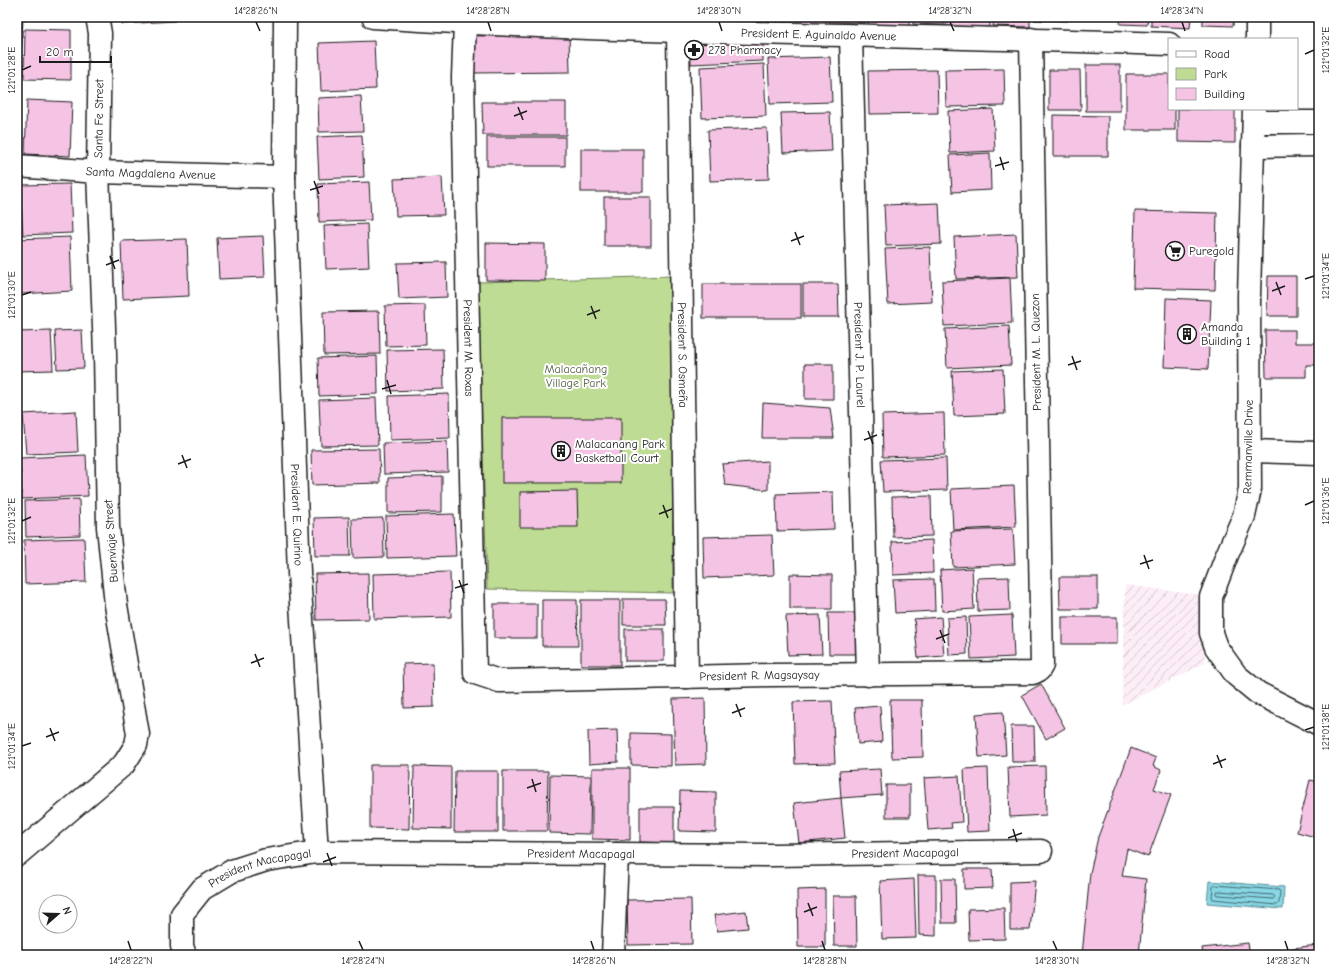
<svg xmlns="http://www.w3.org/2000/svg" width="1336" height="972" font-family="'Comic Neue',sans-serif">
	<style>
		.industrial { fill: url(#industrial-furrows) }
		.park { fill: #bedc94; stroke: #6d7c58 }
		.water { fill: #88d7e5; stroke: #5d8c95 }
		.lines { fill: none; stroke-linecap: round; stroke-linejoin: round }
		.shore { stroke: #47676c; stroke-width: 1 }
		.building { fill: #f5c4e5; stroke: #1c1c1c }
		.minor-casing { stroke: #1c1c1c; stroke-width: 25 }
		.secondary-casing { stroke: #1c1c1c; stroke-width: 25 }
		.minor { stroke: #fff; stroke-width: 22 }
		.secondary { stroke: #fff; stroke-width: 22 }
		.ticks { fill: none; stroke: #1c1c1c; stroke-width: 1.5 }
		.labels { text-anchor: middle; stroke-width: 4; stroke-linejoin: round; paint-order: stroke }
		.street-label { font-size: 12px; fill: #1c1c1c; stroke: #fff }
		.poi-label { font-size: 12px; fill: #1c1c1c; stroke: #fff; text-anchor: start }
		.park-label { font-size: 12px; fill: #555f46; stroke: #fff }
		.neatline { fill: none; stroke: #1c1c1c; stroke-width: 1.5 }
		.ticks-label { font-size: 10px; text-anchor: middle; fill: #1c1c1c }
	</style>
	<defs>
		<pattern id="industrial-furrows" width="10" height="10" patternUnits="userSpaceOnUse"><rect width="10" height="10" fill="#fcedf7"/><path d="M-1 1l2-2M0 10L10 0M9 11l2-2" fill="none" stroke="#d7cbd3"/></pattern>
	</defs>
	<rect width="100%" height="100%" fill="#fff"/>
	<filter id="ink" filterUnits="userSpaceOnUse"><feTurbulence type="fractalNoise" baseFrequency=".025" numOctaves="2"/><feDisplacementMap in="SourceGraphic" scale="8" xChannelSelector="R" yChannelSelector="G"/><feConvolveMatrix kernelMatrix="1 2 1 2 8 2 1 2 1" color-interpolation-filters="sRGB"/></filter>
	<g filter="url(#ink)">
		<polygon class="industrial" points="1125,585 1200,595 1205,663 1122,705"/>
		<polygon class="park" points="672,276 673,593 487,589 478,282"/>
		<polygon class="water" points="1209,881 1284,887 1283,909 1207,903"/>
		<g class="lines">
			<g class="shore">
				<polygon points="1215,885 1279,890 1280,892 1279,903 1277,905 1213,899 1212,897 1213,887"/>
				<polygon points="1218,891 1273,895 1275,897 1273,899 1219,895 1217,894"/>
			</g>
		</g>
		<g class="building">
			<polygon points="122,17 175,17 175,21 122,24"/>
			<rect x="738" y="17" width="44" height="6"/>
			<rect x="785" y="17" width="41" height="8"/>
			<polygon points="829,17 865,17 865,23 829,22"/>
			<polygon points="868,17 909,17 909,26 868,25"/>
			<polygon points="913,17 944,17 944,25 913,24"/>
			<polygon points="947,17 990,17 990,27 946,26"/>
			<polygon points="994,17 1030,17 1030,27 993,26"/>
			<polygon points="1034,17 1068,17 1068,21 1034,20"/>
			<polygon points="1121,17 1148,17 1147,25 1120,24"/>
			<polygon points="1151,17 1191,17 1190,28 1151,26"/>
			<polygon points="1203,17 1234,17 1233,26 1203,25"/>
			<polygon points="1283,17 1319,17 1319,21 1283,20"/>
			<polygon points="17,20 23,20 20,76 17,75"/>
			<polygon points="25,29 71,30 71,80 24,79"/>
			<polygon points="569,35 570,72 472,73 471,36"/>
			<polygon points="763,37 763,61 691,64 690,39"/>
			<polygon points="374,41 376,89 321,91 319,43"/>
			<polygon points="830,57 832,102 770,104 768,59"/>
			<polygon points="764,64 766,116 702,118 700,67"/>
			<rect x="1086" y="65" width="34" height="46"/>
			<polygon points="1004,69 1005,106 946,107 945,70"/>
			<polygon points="937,70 938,113 869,114 868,71"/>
			<polygon points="1049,70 1080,70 1081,110 1049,110"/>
			<polygon points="1126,74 1169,74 1169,109 1175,109 1175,130 1126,130"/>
			<polygon points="361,96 363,131 319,132 318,98"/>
			<polygon points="27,100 72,102 70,156 25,154"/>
			<polygon points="17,102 20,102 17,149"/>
			<polygon points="482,102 566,102 566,135 483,135"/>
			<polygon points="993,109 995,151 950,153 948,111"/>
			<polygon points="1178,109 1235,109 1235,143 1178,142"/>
			<polygon points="830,112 832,151 783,153 781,113"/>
			<polygon points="1053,115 1108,116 1108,156 1053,156"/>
			<polygon points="767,128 769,179 710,181 708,130"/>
			<polygon points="362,135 364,177 319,179 317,137"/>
			<rect x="487" y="137" width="78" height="29"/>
			<rect x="581" y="149" width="62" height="43"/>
			<polygon points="990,153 991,190 952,192 950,155"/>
			<polygon points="442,177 444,215 396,216 394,179"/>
			<polygon points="369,182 371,220 319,222 318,184"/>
			<polygon points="70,184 72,233 23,235 20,185"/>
			<rect x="604" y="197" width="47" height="49"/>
			<polygon points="939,203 941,244 886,246 884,205"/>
			<polygon points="1135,211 1217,213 1215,290 1133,288"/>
			<polygon points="367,224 369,267 326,269 324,226"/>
			<polygon points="1016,234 1018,277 956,279 954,237"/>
			<polygon points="263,236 265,277 219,279 217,238"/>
			<polygon points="70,237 72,291 20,294 17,239"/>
			<polygon points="187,239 189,296 123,299 121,241"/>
			<polygon points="486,243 545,244 545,281 486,280"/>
			<polygon points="930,247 932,302 888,304 885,249"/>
			<polygon points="446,262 447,297 399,299 397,263"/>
			<polygon points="1268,276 1296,276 1296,316 1267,316"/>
			<polygon points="1010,278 1012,323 944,326 942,281"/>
			<rect x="703" y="284" width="98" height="34"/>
			<polygon points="803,284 838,284 839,317 803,317"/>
			<polygon points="1166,298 1211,300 1208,369 1164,367"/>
			<polygon points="425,305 426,345 386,346 385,306"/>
			<polygon points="379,311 380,354 324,355 323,312"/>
			<polygon points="1009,326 1011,365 947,368 945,329"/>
			<polygon points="82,330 84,368 57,369 55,331"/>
			<polygon points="1265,330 1295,330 1295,343 1319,343 1319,365 1306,365 1306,377 1266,377"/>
			<polygon points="51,331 53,370 17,371 17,332"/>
			<polygon points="443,349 444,389 388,391 387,350"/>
			<polygon points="377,356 378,394 319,396 318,358"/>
			<rect x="805" y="364" width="28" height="35"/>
			<polygon points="1003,369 1005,414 954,416 952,371"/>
			<polygon points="449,394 450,438 390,440 389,396"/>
			<polygon points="376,398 378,445 321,446 319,400"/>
			<polygon points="763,403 830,408 834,438 762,438"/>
			<polygon points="76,411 78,452 26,454 23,414"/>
			<polygon points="944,413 945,455 883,457 882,415"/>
			<rect x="502" y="418" width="119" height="65"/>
			<polygon points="447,441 448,472 384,474 383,443"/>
			<polygon points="379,449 380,483 312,485 311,450"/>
			<polygon points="86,455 88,496 22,499 20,458"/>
			<polygon points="946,458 947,490 883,492 881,460"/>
			<polygon points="768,461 768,490 725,485 722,464"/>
			<polygon points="442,476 442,512 388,513 388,478"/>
			<polygon points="1014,486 1016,527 953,530 951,489"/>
			<polygon points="577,491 578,527 520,527 520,492"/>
			<polygon points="833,492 834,529 777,531 776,494"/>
			<polygon points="931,496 932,536 893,537 892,497"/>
			<polygon points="79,499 80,535 26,537 25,501"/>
			<polygon points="454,514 456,556 387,558 386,516"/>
			<polygon points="349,517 350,556 315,556 314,518"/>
			<polygon points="383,518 384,557 353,558 352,519"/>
			<polygon points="1013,529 1015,564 953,567 951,531"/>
			<polygon points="772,535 774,575 704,578 703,537"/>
			<polygon points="84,538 86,582 25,584 24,540"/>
			<polygon points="932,540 933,573 893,575 892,542"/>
			<polygon points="972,568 974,609 942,611 940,570"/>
			<polygon points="450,572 451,617 374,619 373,574"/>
			<polygon points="368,573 369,619 316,620 315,574"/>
			<polygon points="790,574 832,575 832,609 790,609"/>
			<polygon points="1009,577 1010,610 978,611 977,578"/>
			<polygon points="1059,577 1098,577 1098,609 1060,609"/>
			<polygon points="934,579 935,611 895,613 893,580"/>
			<polygon points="623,599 665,599 666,625 623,625"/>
			<polygon points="542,600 577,600 578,646 542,646"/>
			<rect x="581" y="600" width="39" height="65"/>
			<rect x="494" y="604" width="43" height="34"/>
			<polygon points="828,613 857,613 858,654 829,654"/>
			<polygon points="820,615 822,654 788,655 786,616"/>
			<polygon points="1012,615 1014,657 971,659 969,617"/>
			<polygon points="941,617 944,656 918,658 914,619"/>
			<polygon points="966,617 967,654 949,655 947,618"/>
			<rect x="1062" y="617" width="55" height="27"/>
			<rect x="625" y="629" width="39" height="32"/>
			<polygon points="433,663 434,707 404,708 403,664"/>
			<polygon points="1041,684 1065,728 1046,739 1022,695"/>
			<polygon points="705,698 706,764 675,765 673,699"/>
			<polygon points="890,700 922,700 923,757 892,758"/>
			<polygon points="832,701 835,763 795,764 793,702"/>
			<polygon points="880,706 882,742 858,744 855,708"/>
			<polygon points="1003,712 1006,755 979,757 976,714"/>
			<polygon points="1011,726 1034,726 1035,762 1012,762"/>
			<polygon points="617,730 618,762 589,764 588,731"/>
			<polygon points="631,733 671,734 671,766 631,765"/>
			<polygon points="1131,748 1156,758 1153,766 1161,770 1154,789 1171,795 1148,857 1127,849 1122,876 1146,879 1139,955 1082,955 1090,873 1098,837"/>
			<polygon points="370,765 410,765 409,829 370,828"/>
			<polygon points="414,766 451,767 451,829 413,828"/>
			<polygon points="1045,766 1046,815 1010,817 1008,767"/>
			<polygon points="592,768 630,768 630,840 592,839"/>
			<polygon points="988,768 990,831 967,832 964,769"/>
			<polygon points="880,769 882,795 841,798 839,771"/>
			<polygon points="455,771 498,771 498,832 454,832"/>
			<polygon points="503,771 548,771 547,831 503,831"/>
			<polygon points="550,775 591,776 590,834 549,833"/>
			<polygon points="959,776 962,822 951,823 952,828 928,830 924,778"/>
			<polygon points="1310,780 1319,782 1319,838 1297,832"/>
			<rect x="886" y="785" width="24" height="32"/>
			<polygon points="680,791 716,792 716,832 679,831"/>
			<polygon points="841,798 845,838 799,843 794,803"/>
			<polygon points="640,807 674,807 674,843 640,842"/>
			<polygon points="964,869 992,869 993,888 964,889"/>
			<polygon points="918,875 936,875 936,936 919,935"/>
			<polygon points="914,879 916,938 882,939 880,881"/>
			<polygon points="941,879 955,879 956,923 942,923"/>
			<polygon points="1035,881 1030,930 1010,930 1010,882"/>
			<polygon points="825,889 825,947 798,947 797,890"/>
			<polygon points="833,896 856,896 857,946 834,946"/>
			<polygon points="691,899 692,944 628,945 627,900"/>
			<polygon points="1004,908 1005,939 969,940 968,909"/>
			<polygon points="746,911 748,928 717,931 714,915"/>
			<polygon points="1248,943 1250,955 1203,955 1202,948"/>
			<polygon points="1318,945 1319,955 1259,955 1259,952"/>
		</g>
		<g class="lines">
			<g class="minor-casing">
				<g id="minor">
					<path id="s1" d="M 465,23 L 463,77 L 475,673 L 499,681 L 773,675 L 1033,673 L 1039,670 L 1042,665 L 1031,39"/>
					<path id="s2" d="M 678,32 L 687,677"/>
					<path id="s3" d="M 851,36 L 868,675"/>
					<polyline points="1257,39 1257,17"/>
					<polyline points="1254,122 1319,122"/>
					<polyline points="1253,146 1319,145"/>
					<path id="s4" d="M 284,177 L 299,573 L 317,852"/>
					<polyline points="1250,451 1319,453"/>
					<path id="s5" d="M 17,855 L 124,764 L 136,745 L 138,734 L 116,605 L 108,527 L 105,353 L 98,172 L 100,33 L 97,17"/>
					<path id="s6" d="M 185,955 L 182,946 L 182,914 L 202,889 L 232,871 L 266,860 L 317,852 L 774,855 L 1041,851"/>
					<polyline points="613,955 617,854"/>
				</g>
			</g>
			<g class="secondary-casing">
				<g id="secondary">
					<path id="s7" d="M 373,17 C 638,35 904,34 1169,44"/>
					<polyline points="1254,109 1249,296 1250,489 1244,516 1227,555 1211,597 1211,633 1216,647 1236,675 1258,693 1319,724"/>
					<path id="s8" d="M 17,166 L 98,172 L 284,177 L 285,19 L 287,17"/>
				</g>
			</g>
			<use href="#minor" class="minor"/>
			<use href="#secondary" class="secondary"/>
		</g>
	</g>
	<path class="ticks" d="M 256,22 L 260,31M 488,22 L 491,31M 719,22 L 722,31M 950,22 L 954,31M 1182,22 L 1185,31M 1305,54 L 1314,50M 22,70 L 31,66M 518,107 L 523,120M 514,116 L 527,111M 1000,157 L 1004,170M 995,166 L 1009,162M 314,181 L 319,194M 310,190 L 323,186M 795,232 L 800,245M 791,241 L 804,236M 110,256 L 115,269M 106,265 L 119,260M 1305,279 L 1314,276M 1276,282 L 1281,295M 1272,291 L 1285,286M 22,295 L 31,292M 591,306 L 596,319M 587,315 L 600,310M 1072,356 L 1077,370M 1068,365 L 1081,361M 387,380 L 391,394M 382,389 L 396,385M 868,431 L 873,444M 864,440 L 877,435M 182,455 L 187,468M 178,464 L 191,459M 663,505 L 668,518M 1305,505 L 1314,501M 659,514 L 672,509M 22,521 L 31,517M 1144,555 L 1149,569M 1140,564 L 1153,560M 459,580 L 464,593M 455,588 L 468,584M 940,630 L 945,643M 936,639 L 949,634M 255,654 L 260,667M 251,663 L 264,658M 736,704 L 741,717M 732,713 L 745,708M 50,728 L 55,741M 1305,730 L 1314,727M 46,737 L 59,732M 22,746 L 31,743M 1217,755 L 1222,768M 1213,764 L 1226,759M 532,779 L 536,792M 527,788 L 541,783M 1013,829 L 1017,842M 1008,838 L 1022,833M 327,853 L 332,866M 323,862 L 336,857M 808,903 L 813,916M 804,912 L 817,907M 128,941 L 131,950M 359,941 L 363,950M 591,941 L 594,950M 822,941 L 825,950M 1053,941 L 1057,950M 1285,941 L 1288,950"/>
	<defs>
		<g id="pharmacy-ring" transform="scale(1)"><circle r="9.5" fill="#fff" stroke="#1c1c1c" stroke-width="1.5"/><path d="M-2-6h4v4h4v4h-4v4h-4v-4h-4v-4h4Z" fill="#1c1c1c"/></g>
		<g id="supermarket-ring" transform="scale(1)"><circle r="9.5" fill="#fff" stroke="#1c1c1c" stroke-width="1.5"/><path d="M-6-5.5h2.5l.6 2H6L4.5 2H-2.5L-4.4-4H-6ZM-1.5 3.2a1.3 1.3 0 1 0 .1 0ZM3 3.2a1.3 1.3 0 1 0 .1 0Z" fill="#1c1c1c"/></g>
		<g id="building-ring" transform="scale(1)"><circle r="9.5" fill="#fff" stroke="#1c1c1c" stroke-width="1.5"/><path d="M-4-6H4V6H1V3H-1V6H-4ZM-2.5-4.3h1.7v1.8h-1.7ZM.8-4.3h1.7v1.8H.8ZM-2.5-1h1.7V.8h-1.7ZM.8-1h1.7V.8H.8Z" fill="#1c1c1c"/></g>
	</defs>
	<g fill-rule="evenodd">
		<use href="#pharmacy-ring" x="694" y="50"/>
		<use href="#supermarket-ring" x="1175" y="251"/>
		<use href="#building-ring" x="1187" y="334"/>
		<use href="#building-ring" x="561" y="451"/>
	</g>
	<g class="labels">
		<g class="street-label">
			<text dy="4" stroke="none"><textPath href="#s7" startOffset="446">President E. Aguinaldo Avenue</textPath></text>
			<text dy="4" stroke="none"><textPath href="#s5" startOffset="792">Santa Fe Street</textPath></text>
			<text dy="4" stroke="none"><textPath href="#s8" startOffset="134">Santa Magdalena Avenue</textPath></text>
			<text dy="4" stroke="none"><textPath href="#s1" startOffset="325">President M. Roxas</textPath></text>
			<text transform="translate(1036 352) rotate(-91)" y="4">President M. L. Quezon</text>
			<text dy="4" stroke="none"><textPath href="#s2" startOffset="323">President S. Osmeña</textPath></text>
			<text dy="4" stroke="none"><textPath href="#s3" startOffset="319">President J. P. Laurel</textPath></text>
			<text transform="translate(1248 447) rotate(-89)" y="4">Remmanville Drive</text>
			<text dy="4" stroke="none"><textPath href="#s4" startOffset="338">President E. Quirino</textPath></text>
			<text transform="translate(111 541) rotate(-94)" y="4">Buenviaje Street</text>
			<text dy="4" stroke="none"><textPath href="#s1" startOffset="936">President R. Magsaysay</textPath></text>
			<text dy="4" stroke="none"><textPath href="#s6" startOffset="784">President Macapagal</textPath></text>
			<text dy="4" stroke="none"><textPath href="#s6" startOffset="460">President Macapagal</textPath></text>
			<text dy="4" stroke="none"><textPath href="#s6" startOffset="136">President Macapagal</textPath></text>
		</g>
		<g class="poi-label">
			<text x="708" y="54">278 Pharmacy</text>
			<text x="1189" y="255">Puregold</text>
			<text x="1201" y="331">Amanda<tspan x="1201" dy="14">Building 1</tspan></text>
			<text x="575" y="448">Malacanang Park<tspan x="575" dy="14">Basketball Court</tspan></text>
		</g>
		<g class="park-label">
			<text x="576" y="373">Malacañang<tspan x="576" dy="14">Village Park</tspan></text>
		</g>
	</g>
	<rect width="1336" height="972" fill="none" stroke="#fff" stroke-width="44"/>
	<rect x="1168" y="38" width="130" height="72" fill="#ffffff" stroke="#a4a4a4"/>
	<rect x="1176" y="51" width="20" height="6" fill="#ffffff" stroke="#a4a4a4"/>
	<text x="1204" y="58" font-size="12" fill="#1c1c1c">Road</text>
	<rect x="1176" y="68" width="20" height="12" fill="#bedc94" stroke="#a4a4a4"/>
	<text x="1204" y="78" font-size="12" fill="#1c1c1c">Park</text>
	<rect x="1176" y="88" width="20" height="12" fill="#f5c4e5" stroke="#a4a4a4"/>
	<text x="1204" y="98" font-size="12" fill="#1c1c1c">Building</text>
	<g transform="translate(58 914) rotate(70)"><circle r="19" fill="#ffffff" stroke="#a4a4a4"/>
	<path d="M0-3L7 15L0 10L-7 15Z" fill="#1c1c1c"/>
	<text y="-6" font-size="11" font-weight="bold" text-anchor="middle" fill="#1c1c1c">N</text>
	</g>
	<path d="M40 56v6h71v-6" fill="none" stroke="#1c1c1c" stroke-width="2"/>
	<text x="46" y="56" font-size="12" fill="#1c1c1c" stroke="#ffffff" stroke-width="3" paint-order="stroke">20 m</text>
	<rect x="22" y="22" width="1292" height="928" class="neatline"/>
	<g class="ticks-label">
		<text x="256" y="14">14°28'26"N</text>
		<text x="488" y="14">14°28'28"N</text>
		<text x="719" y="14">14°28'30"N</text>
		<text x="950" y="14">14°28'32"N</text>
		<text x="1182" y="14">14°28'34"N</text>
		<text transform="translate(1325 50) rotate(-90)" y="4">121°01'32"E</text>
		<text transform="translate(11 70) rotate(-90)" y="4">121°01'28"E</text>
		<text transform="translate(1325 276) rotate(-90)" y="4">121°01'34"E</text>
		<text transform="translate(11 295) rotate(-90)" y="4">121°01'30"E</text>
		<text transform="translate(1325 501) rotate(-90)" y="4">121°01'36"E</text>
		<text transform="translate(11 521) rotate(-90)" y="4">121°01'32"E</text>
		<text transform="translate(1325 727) rotate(-90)" y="4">121°01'38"E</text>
		<text transform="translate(11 746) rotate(-90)" y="4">121°01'34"E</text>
		<text x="131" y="964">14°28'22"N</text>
		<text x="363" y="964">14°28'24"N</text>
		<text x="594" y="964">14°28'26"N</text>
		<text x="825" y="964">14°28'28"N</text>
		<text x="1057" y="964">14°28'30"N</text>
		<text x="1288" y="964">14°28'32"N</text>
	</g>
</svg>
